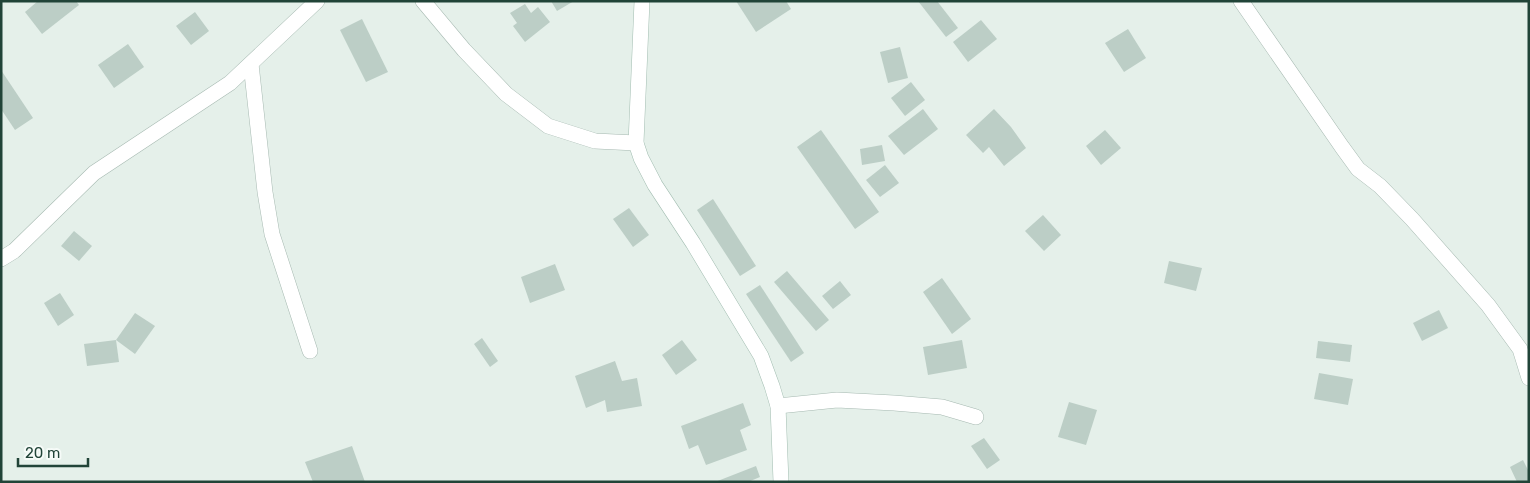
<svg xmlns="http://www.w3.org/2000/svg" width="1530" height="483" font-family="Rubik,sans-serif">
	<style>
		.building { fill: #bccec6 }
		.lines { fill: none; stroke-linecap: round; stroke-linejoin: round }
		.street-casing { stroke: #a6b9b1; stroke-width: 16 }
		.secondary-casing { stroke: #a2bdb1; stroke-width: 16 }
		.street { stroke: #fff; stroke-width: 15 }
		.secondary { stroke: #fff; stroke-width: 15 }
	</style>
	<rect width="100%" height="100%" fill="#e5f0ea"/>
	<g class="building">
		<polygon points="38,1 76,1 79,5 42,34 25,12"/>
		<polygon points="551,1 574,1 557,11"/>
		<polygon points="736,1 786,1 791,9 756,32"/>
		<polygon points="918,1 937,1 958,28 946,37"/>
		<polygon points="525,4 531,13 538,7 550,22 525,42 513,26 517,23 510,13"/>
		<polygon points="195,12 209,31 191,45 176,26"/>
		<polygon points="362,19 388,72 366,82 340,30"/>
		<polygon points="981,20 997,39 968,62 953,42"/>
		<polygon points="1128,29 1146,58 1124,72 1105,43"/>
		<polygon points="128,44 144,67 114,88 98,65"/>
		<polygon points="900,47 908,78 888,83 880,52"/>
		<polygon points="1,70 33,118 15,130 1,109"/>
		<polygon points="911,82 925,100 905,116 891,98"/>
		<polygon points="923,109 938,129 904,155 888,136"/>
		<polygon points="994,109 1011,127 1026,148 1004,166 989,147 983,153 966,135"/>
		<polygon points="821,130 879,212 855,229 797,147"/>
		<polygon points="1105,130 1121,148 1101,165 1086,146"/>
		<polygon points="882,145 885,161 862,165 860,149"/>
		<polygon points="885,165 899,183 880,197 866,180"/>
		<polygon points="713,199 756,266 740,276 697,210"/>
		<polygon points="629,208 649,235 633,247 613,219"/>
		<polygon points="1043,215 1061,235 1044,251 1025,231"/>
		<polygon points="74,231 92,246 79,261 61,246"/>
		<polygon points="1169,261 1202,268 1196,291 1164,283"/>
		<polygon points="555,264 565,290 530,303 521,277"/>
		<polygon points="787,271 829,320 816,331 774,282"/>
		<polygon points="942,278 971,319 952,334 923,292"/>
		<polygon points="840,281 851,295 833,309 822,296"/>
		<polygon points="760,285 804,353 791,362 746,294"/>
		<polygon points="60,293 74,315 58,326 44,303"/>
		<polygon points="1439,310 1448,328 1422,341 1413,323"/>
		<polygon points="135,313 155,326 135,354 116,340"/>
		<polygon points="482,338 498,361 490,367 474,344"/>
		<polygon points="116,340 119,362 87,366 84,344"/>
		<polygon points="682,340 697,360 676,375 662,355"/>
		<polygon points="962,340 967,368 928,375 923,347"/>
		<polygon points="1318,341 1352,345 1350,362 1316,358"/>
		<polygon points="615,361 622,381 637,378 642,406 607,412 605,400 586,408 575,376"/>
		<polygon points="1319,373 1353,379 1348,405 1314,399"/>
		<polygon points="1069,402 1097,410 1086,445 1058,437"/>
		<polygon points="743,403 751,425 740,430 747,450 706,465 698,445 689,449 681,426"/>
		<polygon points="984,438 1000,460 987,469 971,446"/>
		<polygon points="352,446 365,482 313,482 305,462"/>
		<polygon points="1523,460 1529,472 1529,482 1517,482 1510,467"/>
		<polygon points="756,466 760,477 748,482 715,482"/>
	</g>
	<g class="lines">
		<g class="street-casing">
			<g id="street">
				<polyline points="423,1 464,50 506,94 548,126 595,141 636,143"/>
				<polyline points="1241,1 1342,147 1358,169 1380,186 1412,219 1488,305 1520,349 1529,378"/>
				<polyline points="251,64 265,192 272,234 310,351"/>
				<polyline points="1,259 14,251 94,173 230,83 317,1"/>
				<polyline points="778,406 837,400 894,403 942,407 976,417"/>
			</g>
		</g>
		<g class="secondary-casing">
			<polyline id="secondary" points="642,1 636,143 641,158 655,185 693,243 761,356 772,386 778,406 781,482"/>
		</g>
		<use href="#street" class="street"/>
		<use href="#secondary" class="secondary"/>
	</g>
	<rect width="1530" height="483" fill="none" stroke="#214438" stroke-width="5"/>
	<path d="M18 458v8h70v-8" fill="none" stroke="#214438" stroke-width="2.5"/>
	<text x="25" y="458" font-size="15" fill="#214438" stroke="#f6fbf8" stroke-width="4" paint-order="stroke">20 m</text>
</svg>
